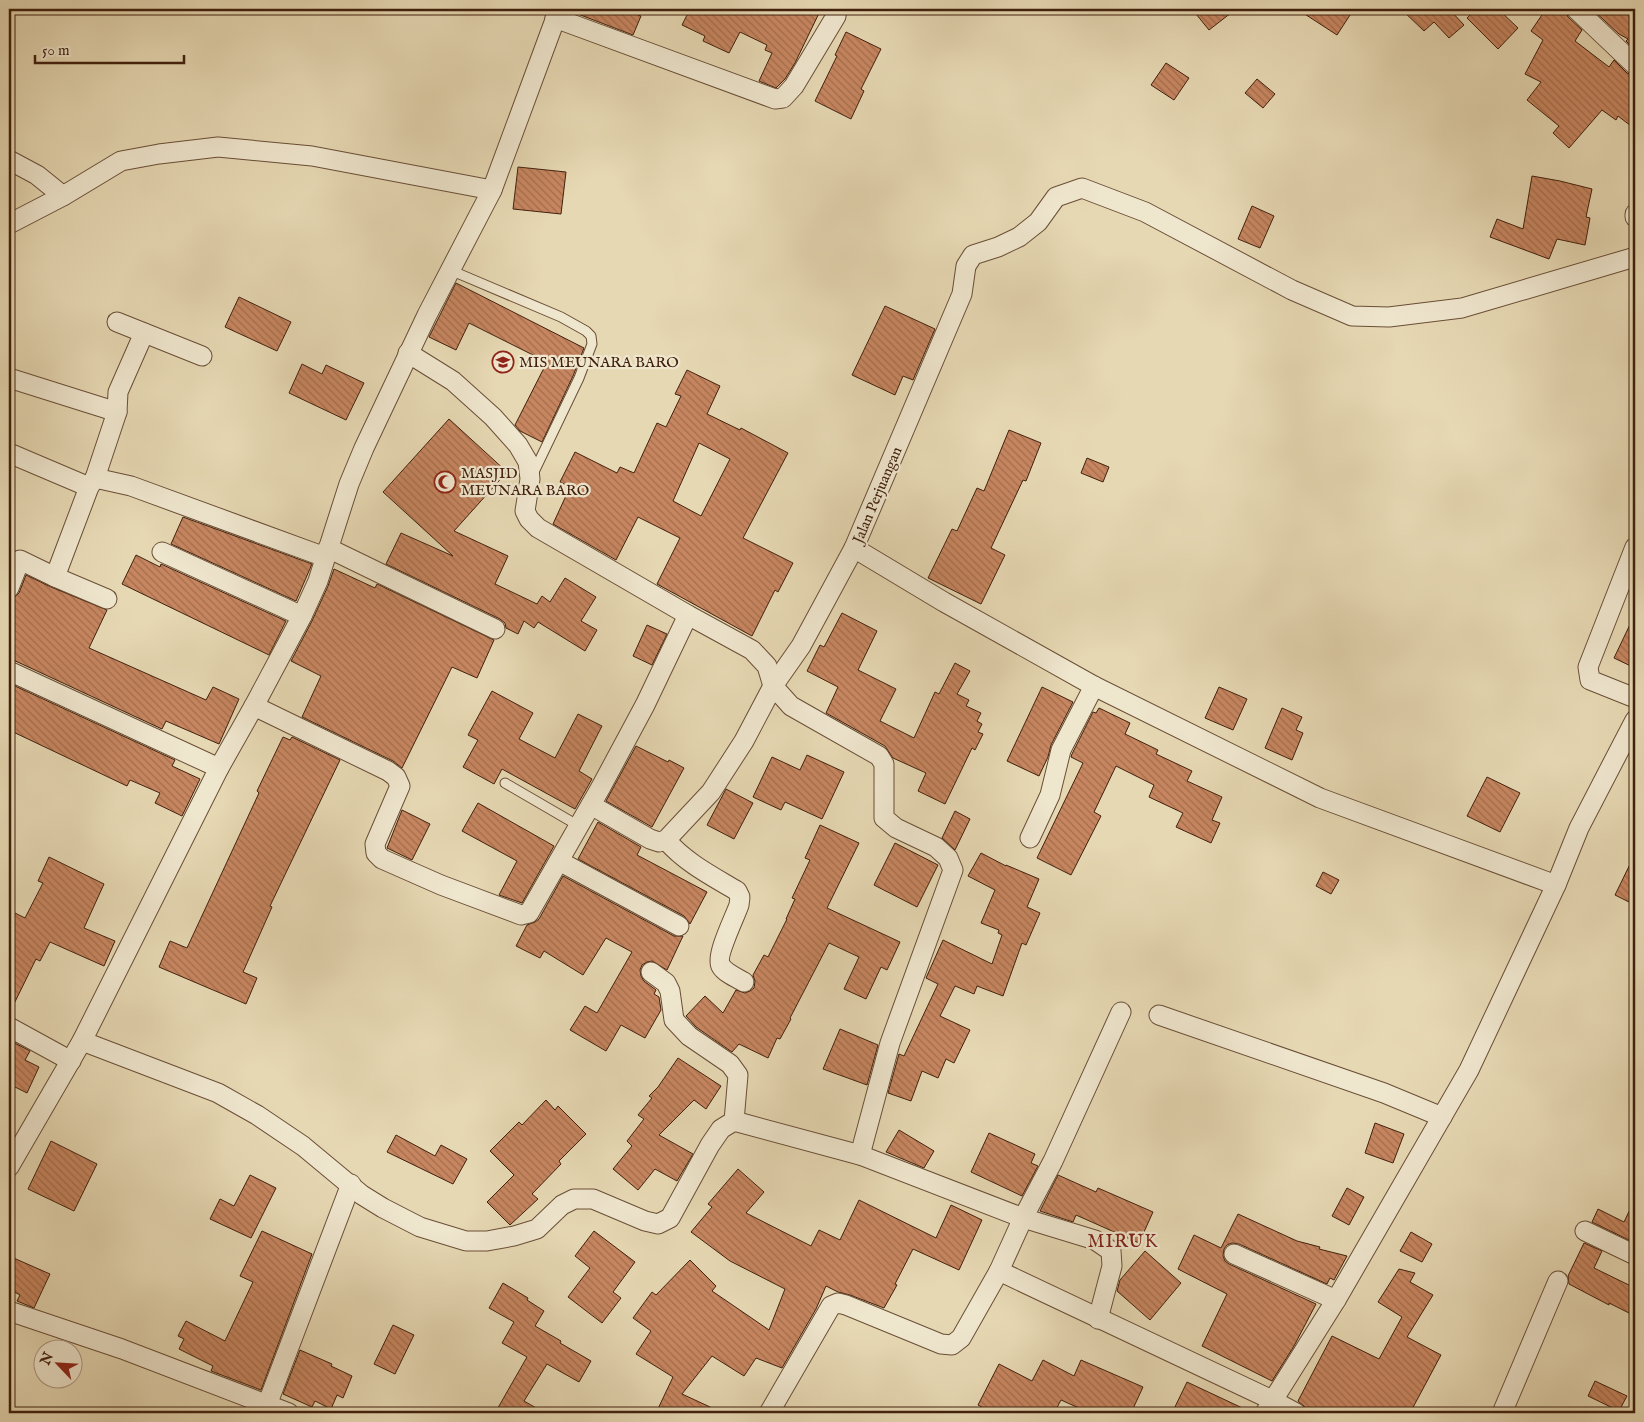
<svg xmlns="http://www.w3.org/2000/svg" width="1644" height="1422" font-family="'IM FELL English',serif">
	<style>
		.building { fill: url(#building-back-hatch); stroke: #41200d; fill-rule: evenodd }
		.lines { fill: none; stroke-linecap: round; stroke-linejoin: round }
		.service-casing { stroke: #6a4e36; stroke-width: 11 }
		.minor-casing { stroke: #6a4e36; stroke-width: 21 }
		.service { stroke: #efe6ce; stroke-width: 9 }
		.minor { stroke: #efe6ce; stroke-width: 19 }
		.labels { text-anchor: middle; stroke-width: 4.5; stroke-linejoin: round; paint-order: stroke }
		.poi-label { font-size: 15px; fill: #41200d; stroke: #efe6ce; text-anchor: start }
		.street-label { font-size: 15px; fill: #41200d; stroke: #efe6ce }
		.quarter-label { font-size: 18px; letter-spacing: 1px; fill: #7a1f14; stroke: #efe6ce }
	</style>
	<defs>
		<pattern id="building-back-hatch" width="6" height="6" patternUnits="userSpaceOnUse" patternTransform="scale(1.25)"><rect width="6" height="6" fill="#c78660"/><path d="M-1 5l2 2M0 0l6 6M5-1l2 2" fill="none" stroke="#a36d4e"/></pattern>
	</defs>
	<rect width="100%" height="100%" fill="#e6d8b3"/>
	<filter id="stains"><feTurbulence type="fractalNoise" baseFrequency=".004" numOctaves="4"/><feColorMatrix values="0 0 0 0 .2 0 0 0 0 .09 0 0 0 0 .02 0 0 0 .5 -.17"/></filter>
	<radialGradient id="worn" r=".72"><stop offset=".6" stop-color="#630" stop-opacity="0"/><stop offset="1" stop-color="#630" stop-opacity=".3"/></radialGradient>
	<g class="building">
		<polygon points="570,9 624,9 641,16 633,35 570,11"/>
		<polygon points="690,9 821,9 795,63 785,79 776,88 759,81 772,53 765,50 767,45 740,32 729,53 703,41 705,36 682,25"/>
		<polygon points="1192,9 1236,9 1209,30"/>
		<polygon points="1297,9 1339,9 1350,15 1337,35"/>
		<polygon points="1401,9 1449,9 1464,25 1449,38 1434,22 1424,31"/>
		<polygon points="1476,9 1498,9 1518,28 1498,49 1467,18"/>
		<polygon points="1546,9 1565,9 1568,17 1582,30 1575,41 1609,67 1614,60 1627,73 1635,76 1635,129 1618,116 1616,120 1602,110 1569,148 1553,133 1559,126 1527,100 1541,82 1525,74 1543,40 1531,31"/>
		<polygon points="1592,9 1624,9 1635,15 1635,50 1626,41 1628,39 1619,34"/>
		<polygon points="846,32 881,49 861,89 864,91 851,119 815,101 837,56 835,55"/>
		<polygon points="1166,63 1189,78 1174,100 1151,85"/>
		<polygon points="1257,79 1275,94 1263,108 1245,93"/>
		<polygon points="518,167 566,172 561,214 513,209"/>
		<polygon points="1532,176 1560,181 1592,189 1586,217 1590,218 1585,245 1557,239 1549,259 1490,237 1497,219 1523,229"/>
		<polygon points="1252,206 1274,216 1260,248 1238,239"/>
		<polygon points="456,283 584,348 573,376 542,442 520,431 515,425 547,362 469,323 456,350 429,337"/>
		<polygon points="239,297 291,322 277,351 225,327"/>
		<polygon points="885,306 935,329 913,380 903,376 895,395 852,375"/>
		<polygon points="302,364 322,374 326,365 364,383 346,420 289,393"/>
		<path d="M 687,370 L 720,386 L 707,414 L 740,430 L 741,428 L 788,453 L 743,538 L 793,563 L 778,592 L 775,590 L 752,636 L 657,584 L 680,538 L 638,517 L 616,560 L 553,524 L 570,487 L 560,482 L 575,452 L 617,473 L 620,467 L 634,473 L 657,423 L 666,427 L 681,396 L 675,394 ZM 699,443 L 730,459 L 701,516 L 673,501 Z"/>
		<polygon points="449,419 507,472 454,531 508,556 495,584 537,604 542,596 550,602 565,578 596,597 581,621 597,630 585,651 538,622 534,628 524,621 518,634 506,628 505,623 500,619 386,564 401,533 453,556 383,492"/>
		<polygon points="1009,430 1041,443 1026,481 1023,480 991,548 1005,555 981,604 928,578 952,529 957,531 977,488 984,491"/>
		<polygon points="1087,458 1109,467 1103,482 1081,473"/>
		<polygon points="183,517 312,564 296,601 171,544"/>
		<polygon points="136,555 160,567 161,564 286,621 269,655 122,584"/>
		<polygon points="334,569 375,588 377,584 494,640 477,678 452,667 402,768 393,761 302,717 321,676 291,661 312,621 328,586"/>
		<polygon points="26,575 51,587 107,610 89,648 206,700 213,687 239,699 219,744 166,721 162,729 9,658 9,605 12,599 19,593"/>
		<polygon points="842,613 877,631 858,670 896,689 880,721 914,738 935,692 939,694 955,663 970,671 957,694 969,700 966,706 981,713 977,721 982,724 978,732 983,734 975,750 972,748 945,804 918,791 926,773 893,758 885,746 826,713 838,687 807,671 820,645 824,647"/>
		<polygon points="1635,614 1635,668 1614,658"/>
		<polygon points="647,625 667,634 652,665 633,656"/>
		<polygon points="15,686 175,760 172,766 200,779 182,816 155,803 160,793 130,780 127,786 9,730 9,700"/>
		<polygon points="1042,687 1073,702 1051,745 1048,757 1039,776 1007,761"/>
		<polygon points="1219,687 1247,699 1233,730 1205,718"/>
		<polygon points="492,691 533,713 519,739 555,758 578,714 602,726 579,771 592,779 575,809 502,769 494,784 463,767 478,740 468,735"/>
		<polygon points="1099,708 1130,723 1125,734 1158,750 1156,754 1192,771 1187,781 1222,797 1212,820 1220,823 1211,843 1176,827 1183,813 1149,797 1154,785 1116,766 1094,812 1101,816 1071,875 1037,858 1083,763 1071,757 1072,754 1093,712 1096,713"/>
		<polygon points="1282,708 1302,717 1296,730 1303,733 1292,760 1265,748"/>
		<polygon points="283,737 290,740 292,737 340,760 270,906 272,907 243,972 257,978 246,1004 159,967 170,941 187,948 259,793 257,791"/>
		<polygon points="636,746 668,762 669,760 684,768 652,827 606,801"/>
		<polygon points="807,755 844,772 822,819 785,802 781,810 753,797 772,757 800,770"/>
		<polygon points="1487,777 1520,793 1500,832 1467,816"/>
		<polygon points="726,789 753,803 734,839 707,825"/>
		<polygon points="478,803 554,846 522,903 499,895 517,861 462,831"/>
		<polygon points="402,810 430,824 412,860 387,848"/>
		<polygon points="955,811 970,819 955,850 942,838"/>
		<polygon points="598,822 641,847 637,855 707,892 690,924 684,916 578,859"/>
		<polygon points="820,825 859,843 827,908 900,942 887,970 881,967 866,999 844,989 859,957 829,943 790,1018 791,1019 780,1039 777,1038 768,1058 739,1044 732,1052 696,1027 686,1016 705,996 723,1013 736,990 745,993 750,991 754,988 755,981 753,975 764,955 768,957 787,919 786,919 795,899 792,898 810,860 805,858"/>
		<polygon points="895,843 938,865 917,907 874,885"/>
		<polygon points="981,853 1006,866 1006,865 1039,879 1027,907 1040,913 1026,945 1022,943 1003,996 977,986 974,994 955,986 940,1016 970,1030 954,1063 946,1059 938,1078 922,1071 911,1101 888,1093 899,1054 904,1056 938,984 926,978 943,940 992,964 1002,935 998,933 999,930 981,923 995,890 968,876"/>
		<polygon points="1635,854 1635,905 1615,895"/>
		<polygon points="49,857 104,884 84,928 115,941 104,966 50,942 40,961 36,959 9,1014 9,910 25,918 43,883 38,881"/>
		<polygon points="1323,872 1339,880 1331,894 1316,886"/>
		<polygon points="563,876 674,936 683,936 667,970 652,961 647,962 642,965 640,970 641,976 644,981 656,990 654,994 659,997 661,1010 645,1038 621,1025 606,1051 570,1030 585,1006 597,1013 632,952 606,938 583,975 544,951 540,958 516,946 527,925 535,922 539,919"/>
		<polygon points="840,1029 878,1045 867,1085 823,1069"/>
		<polygon points="9,1040 30,1051 25,1060 39,1067 27,1093 13,1086 9,1096"/>
		<polygon points="678,1058 721,1086 706,1109 694,1100 659,1135 693,1154 677,1181 655,1169 638,1190 613,1169 632,1146 627,1141 644,1119 638,1115 652,1098 649,1096 658,1087"/>
		<polygon points="546,1100 555,1110 558,1106 586,1134 559,1161 561,1164 532,1194 538,1199 510,1225 487,1202 514,1175 490,1151 519,1122 522,1125"/>
		<polygon points="1375,1123 1404,1134 1393,1163 1365,1153"/>
		<polygon points="899,1130 934,1151 924,1168 886,1152"/>
		<polygon points="989,1133 1035,1154 1031,1163 1038,1166 1022,1196 971,1172"/>
		<polygon points="396,1135 435,1156 441,1145 467,1159 453,1184 387,1152"/>
		<polygon points="51,1141 97,1164 74,1211 28,1189"/>
		<polygon points="738,1169 764,1192 746,1213 811,1246 819,1230 840,1240 859,1200 936,1238 951,1205 982,1220 959,1270 913,1249 895,1284 897,1285 884,1308 850,1295 838,1292 826,1286 816,1309 782,1368 756,1358 744,1376 712,1356 682,1394 723,1413 656,1413 673,1377 636,1354 651,1331 633,1318 652,1292 656,1295 690,1260 716,1286 712,1291 769,1330 785,1289 730,1261 691,1232 712,1207 708,1204"/>
		<polygon points="250,1175 276,1188 251,1238 210,1219 220,1199 234,1206"/>
		<polygon points="1058,1175 1096,1192 1098,1188 1153,1212 1139,1243 1076,1215 1073,1222 1040,1211"/>
		<polygon points="1347,1188 1364,1197 1349,1225 1332,1216"/>
		<polygon points="1635,1199 1635,1243 1592,1222 1598,1209 1624,1222"/>
		<polygon points="1238,1214 1297,1241 1320,1247 1319,1249 1347,1256 1334,1280 1330,1278 1327,1284 1239,1244 1232,1243 1227,1245 1224,1249 1223,1256 1225,1261 1229,1264 1316,1304 1294,1346 1272,1381 1202,1346 1227,1294 1178,1269 1194,1235 1221,1248"/>
		<polygon points="262,1231 312,1254 261,1390 211,1371 213,1366 179,1349 184,1339 178,1336 186,1321 225,1341 253,1282 240,1276"/>
		<polygon points="594,1231 635,1262 613,1292 621,1298 602,1323 568,1297 590,1268 575,1256"/>
		<polygon points="1411,1232 1432,1244 1422,1262 1400,1251"/>
		<polygon points="1584,1243 1602,1251 1594,1268 1635,1288 1635,1316 1609,1303 1609,1305 1569,1284 1568,1276"/>
		<polygon points="1145,1251 1181,1283 1150,1320 1117,1291 1120,1280"/>
		<polygon points="9,1256 50,1274 34,1308 17,1301 20,1295 9,1289"/>
		<polygon points="1399,1269 1415,1273 1410,1282 1433,1295 1407,1337 1441,1355 1410,1413 1311,1413 1307,1411 1305,1407 1298,1401 1332,1336 1379,1359 1402,1317 1378,1302"/>
		<polygon points="503,1283 528,1298 527,1300 544,1311 535,1326 561,1341 560,1343 591,1361 579,1382 547,1364 524,1401 545,1413 495,1413 527,1357 502,1343 514,1322 489,1308"/>
		<polygon points="393,1325 414,1335 395,1374 374,1364"/>
		<polygon points="300,1350 332,1364 331,1366 352,1376 343,1398 337,1395 331,1409 315,1401 312,1407 283,1394"/>
		<polygon points="1043,1360 1074,1376 1081,1360 1143,1387 1131,1413 1090,1413 1061,1400 1054,1413 993,1413 978,1405 999,1364 1032,1381"/>
		<polygon points="1595,1381 1627,1396 1619,1411 1588,1396"/>
		<polygon points="1187,1382 1253,1413 1172,1413"/>
	</g>
	<g class="lines">
		<g class="service-casing">
			<g id="service">
				<polyline points="450,270 561,317 586,331 591,336 592,344 579,378 533,474"/>
				<polyline points="505,783 579,826"/>
			</g>
		</g>
		<g class="minor-casing">
			<g id="minor">
				<polyline points="1576,9 1635,65"/>
				<polyline points="555,18 775,99 783,98 794,86 836,16 837,9"/>
				<polyline points="9,160 37,175 63,196"/>
				<polyline points="1635,214 1635,217"/>
				<polyline points="9,224 63,196 121,161 159,154 218,147 312,156 492,190"/>
				<polyline points="117,322 202,356"/>
				<polyline points="408,353 453,381 493,417 518,445 528,462 530,479 525,511 529,519 538,528 688,615 752,650 767,666 773,686 791,706 879,756 884,764 884,818 896,828 936,847 948,858 953,870 890,1043 860,1155"/>
				<polyline points="9,378 117,412"/>
				<polyline points="9,453 89,487"/>
				<polyline points="95,478 117,412 118,392 144,333"/>
				<polyline points="1635,547 1588,667 1590,680 1635,698"/>
				<polyline points="328,548 495,629"/>
				<polyline points="854,548 944,602 1094,686 1320,798 1556,885"/>
				<polyline points="162,552 302,616"/>
				<polyline points="55,577 107,599"/>
				<polyline points="9,588 20,560 55,577 89,487 95,478 131,486 325,557"/>
				<polyline points="9,671 219,768"/>
				<polyline points="254,706 388,771 396,777 400,786 375,844 376,853 382,859 441,885 521,915 529,913 601,787 645,705 688,615"/>
				<polyline points="591,805 650,839 659,842 666,840 711,792 744,741 773,686 801,646 854,548 962,294 966,266 973,255 998,247 1019,237 1038,222 1056,197 1082,188 1145,212 1292,290 1352,316 1389,317 1462,308 1635,257"/>
				<polyline points="1030,838 1050,795 1061,750 1094,686"/>
				<path d="M 666,840 C 686,863 712,876 737,891 L 740,897 L 739,905 C 735,917 715,956 721,966 C 725,973 737,978 744,982"/>
				<polyline points="559,861 679,926"/>
				<polyline points="651,972 666,983 670,991 674,1020 689,1036 730,1064 738,1075 734,1121"/>
				<polyline points="1159,1015 1384,1093 1442,1117"/>
				<polyline points="9,1027 71,1061"/>
				<polyline points="82,1041 218,1093 257,1115 303,1146 362,1195 383,1208 420,1227 466,1241 487,1241 514,1236 537,1229 562,1205 574,1199 593,1199 645,1221 658,1224 670,1218 710,1145 721,1129 734,1121 860,1155 1023,1218 999,1271 1272,1400 1296,1413"/>
				<polyline points="9,1167 82,1041 219,768 254,706 302,616 318,581 349,484 364,448 427,315 492,190 559,9"/>
				<polyline points="1585,1231 1635,1255"/>
				<polyline points="1234,1254 1336,1300"/>
				<polyline points="9,1311 122,1349 289,1413"/>
				<polyline points="1098,1319 1112,1266 1111,1251 1095,1240 1023,1218 1053,1161 1121,1012"/>
				<polyline points="267,1405 351,1184"/>
				<polyline points="769,1413 831,1306 838,1303 846,1305 941,1344 952,1345 961,1338 999,1271"/>
				<polyline points="1265,1413 1336,1300 1469,1070 1556,885 1579,828 1635,720"/>
				<polyline points="1502,1413 1558,1281"/>
			</g>
		</g>
		<use href="#service" class="service"/>
		<use href="#minor" class="minor"/>
	</g>
	<defs>
		<g id="school-ring" transform="scale(1.125)"><circle r="9.5" fill="#efe6ce" stroke="#8f2418" stroke-width="1.5"/><path d="M0-5L7-2L0 1L-7-2ZM-4 1L0 2.5L4 1V4Q0 6-4 4Z" fill="#8f2418"/></g>
		<g id="mosque-ring" transform="scale(1.125)"><circle r="9.5" fill="#efe6ce" stroke="#8f2418" stroke-width="1.5"/><path d="M3.5-4.9A6 6 0 1 0 3.5 4.9A5 5 0 1 1 3.5-4.9Z" fill="#8f2418"/></g>
	</defs>
	<g fill-rule="evenodd">
		<use href="#school-ring" x="503" y="362"/>
		<use href="#mosque-ring" x="445" y="482"/>
	</g>
	<g class="labels">
		<g class="poi-label">
			<text x="519" y="367">MIS MEUNARA BARO</text>
			<text x="461" y="478">MASJID<tspan x="461" dy="17">MEUNARA BARO</tspan></text>
		</g>
		<g class="street-label">
			<text transform="translate(877 495) rotate(-67)" y="5">Jalan Perjuangan</text>
		</g>
		<g class="quarter-label">
			<text x="1123" y="1247">MIRUK</text>
		</g>
	</g>
	<rect width="1644" height="1422" fill="none" stroke="#e6d8b3" stroke-width="30"/>
	<rect x="10" y="10" width="1624" height="1402" fill="none" stroke="#41200d" stroke-width="2.5"/>
	<rect x="15" y="15" width="1614" height="1392" fill="none" stroke="#41200d"/>
	<g transform="translate(58 1364) rotate(295)"><circle r="24" fill="#efe6ce" stroke="#a99781"/>
	<path d="M0-4L9 19L0 12L-9 19Z" fill="#8f2418"/>
	<text y="-8" font-size="14" font-weight="bold" text-anchor="middle" fill="#41200d">N</text>
	</g>
	<path d="M35 55v8h149v-8" fill="none" stroke="#41200d" stroke-width="2.5"/>
	<text x="42" y="55" font-size="15" fill="#41200d" stroke="#efe6ce" stroke-width="4" paint-order="stroke">50 m</text>
	<rect width="100%" height="100%" filter="url(#stains)"/>
	<rect width="100%" height="100%" fill="url(#worn)"/>
</svg>
